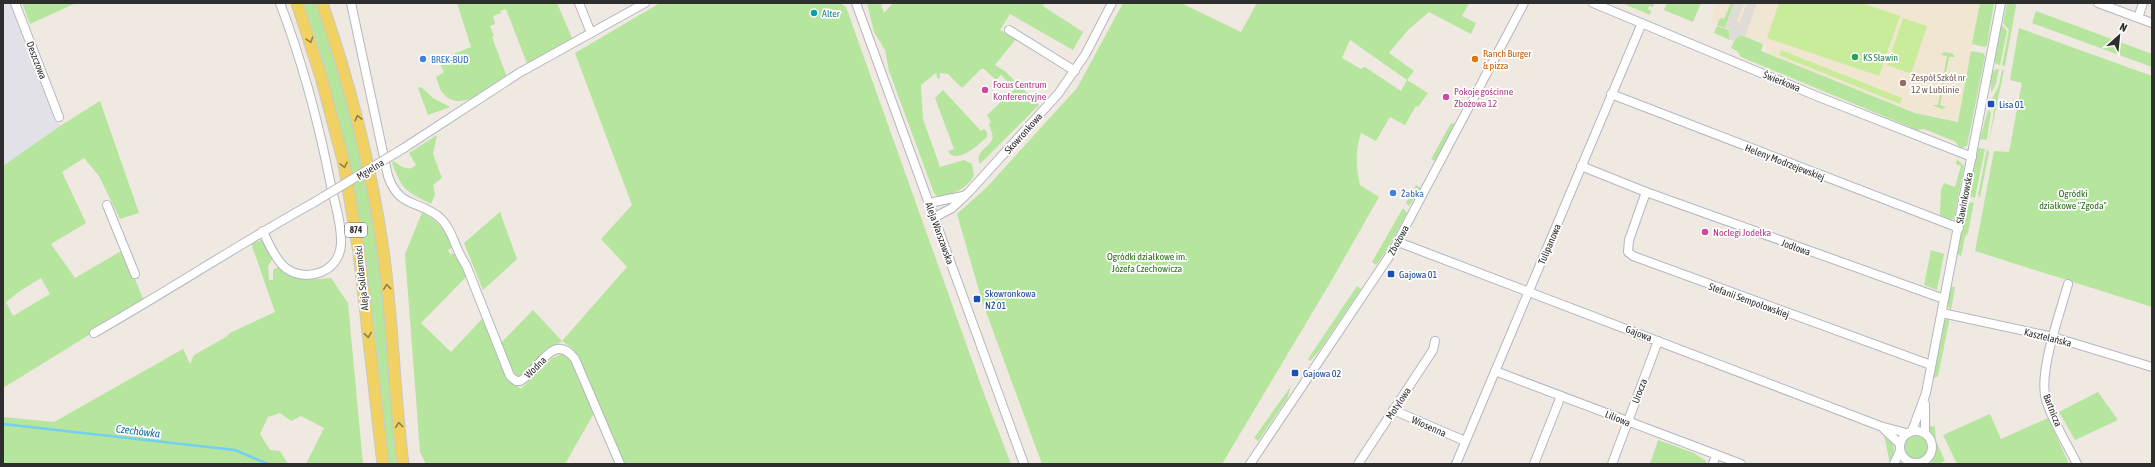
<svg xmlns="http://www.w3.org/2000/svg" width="2155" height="467" font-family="'Asap Condensed',sans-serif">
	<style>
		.industrial { fill: #e3e1e8 }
		.education { fill: #f0e6d1 }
		.green { fill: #b6e59e; fill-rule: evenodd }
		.pitch { fill: #c9ec9a }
		.plaza { fill: #dfdcd8 }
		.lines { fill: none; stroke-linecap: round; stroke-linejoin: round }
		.stream { stroke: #75cff0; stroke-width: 2.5 }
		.minor-casing { stroke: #b4b7c1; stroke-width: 10 }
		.major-casing { stroke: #c9c9c9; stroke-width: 13 }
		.minor { stroke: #fff; stroke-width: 8 }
		.major { stroke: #f2d163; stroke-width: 11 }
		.minor-bridge-casing { stroke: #b4b7c1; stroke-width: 10; stroke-linecap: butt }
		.minor-bridge { stroke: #fff; stroke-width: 8 }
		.oneway { stroke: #908048 }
		.culture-dot { fill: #0f9aa8; stroke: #fff; stroke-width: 1.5 }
		.leisure-dot { fill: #2e9e5b; stroke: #fff; stroke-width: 1.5 }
		.shop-dot { fill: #3f7fe0; stroke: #fff; stroke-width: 1.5 }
		.food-dot { fill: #e8710a; stroke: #fff; stroke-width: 1.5 }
		.education-dot { fill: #8d6e63; stroke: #fff; stroke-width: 1.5 }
		.hotel-dot { fill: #d1479c; stroke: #fff; stroke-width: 1.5 }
		.transit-dot { fill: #1a4fb4; stroke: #fff; stroke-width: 1.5 }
		.labels { text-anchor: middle; stroke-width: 3.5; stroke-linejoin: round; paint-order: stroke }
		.shield { fill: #fff; stroke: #6d6d6d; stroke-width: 1 }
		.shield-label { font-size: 9px; font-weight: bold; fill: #2e2e2e }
		.culture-label { font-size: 10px; fill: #0d838f; stroke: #fff; text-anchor: start }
		.food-label { font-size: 10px; fill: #c56008; stroke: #fff; text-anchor: start }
		.leisure-label { font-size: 10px; fill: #27864d; stroke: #fff; text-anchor: start }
		.shop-label { font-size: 10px; fill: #366cbe; stroke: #fff; text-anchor: start }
		.street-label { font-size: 10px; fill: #2e2e2e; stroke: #fff }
		.education-label { font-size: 10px; fill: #785e54; stroke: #fff; text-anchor: start }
		.hotel-label { font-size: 10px; fill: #b23c85; stroke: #fff; text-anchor: start }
		.transit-label { font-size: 10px; fill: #164399; stroke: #fff; text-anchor: start }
		.park-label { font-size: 10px; fill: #2c6e1b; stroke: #fff }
		.water-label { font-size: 11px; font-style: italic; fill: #0d6fa3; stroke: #fff }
	</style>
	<rect width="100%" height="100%" fill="#efe9e1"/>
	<polygon class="industrial" points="3,3 10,3 60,126 3,166"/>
	<polygon class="education" points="1717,3 1980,3 1958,121 1916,112 1766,53 1768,45 1710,22"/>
	<g class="green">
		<polygon points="22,3 76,3 30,24"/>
		<path d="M 303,3 L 319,3 L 360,144 L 375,226 L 383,283 L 396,464 L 389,464 C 372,307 358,152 303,3 Z"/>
		<path d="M 457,3 L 557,3 L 573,40 L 528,66 L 506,9 L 500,11 L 501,13 L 493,16 L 495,24 L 490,26 L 494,36 L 492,37 L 507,77 C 491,88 459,115 442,92 C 439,88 438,81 436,77 L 444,72 L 438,60 L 471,47 Z"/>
		<polygon points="660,3 840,3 846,7 983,391 1011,464 624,464 579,357 571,347 562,341 555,346 526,377 515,377 512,375 500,344 533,310 562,341 627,267 601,239 632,205 575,53"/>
		<path d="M 867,3 L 884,3 L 881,5 L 884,13 L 893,3 L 1044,3 L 1043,6 L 1083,32 L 1073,50 L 1010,14 L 1000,30 L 1016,39 L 995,65 L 1006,72 L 1039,105 L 980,164 C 974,150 990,149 993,137 L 989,124 L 991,122 L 987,115 L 1015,89 L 1001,75 L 996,80 L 984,69 L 981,69 L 962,88 L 948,74 L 940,73 L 940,78 L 938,79 L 936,73 L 921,85 L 923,119 L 940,167 L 964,160 L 972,164 L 974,175 C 970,186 951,197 938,197 L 934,193 L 889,71 L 885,50 L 874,32 Z"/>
		<path d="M 1123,3 L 1181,3 L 1241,32 L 1257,3 L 1469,3 L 1462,16 L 1476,23 L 1471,34 L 1429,12 L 1408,30 L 1389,53 L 1414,71 L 1407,80 L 1428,93 L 1418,107 L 1416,106 L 1405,125 L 1390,117 L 1376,141 L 1361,133 C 1355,152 1356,166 1360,185 L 1379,197 L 1330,283 L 1222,464 L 1042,464 L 982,301 L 957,214 L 987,187 L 1077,88 ZM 1350,40 L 1407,80 L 1401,91 L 1365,67 L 1361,69 L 1342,58 Z"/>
		<polygon points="1622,3 1654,3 1653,7 1649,6 1648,9 1651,11 1650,15"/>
		<polygon points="1667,3 1701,3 1693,22 1664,10"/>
		<polygon points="1731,3 1734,3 1725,28 1717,25 1720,18 1724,19"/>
		<polygon points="1980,3 1994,3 1987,45 1985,47 1972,44"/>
		<polygon points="2007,3 2015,3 2016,6 2005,66 2002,65 2009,30 2003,23"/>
		<polygon points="2036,11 2152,54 2152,67 2032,23"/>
		<polygon points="2001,24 2007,31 2000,65 1996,64 1994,60"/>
		<polygon points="1717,26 1729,30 1730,40 1714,33"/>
		<polygon points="2019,28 2152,76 2152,307 1975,251 1994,151 2009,152 2022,83 2010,80"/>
		<polygon points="1741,35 1763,44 1761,51 1915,113 1958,122 1971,51 1983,53 1985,56 1967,146 1961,148 1954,141 1924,129 1917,130 1741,57 1737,51 1731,48 1735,39"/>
		<polygon points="1944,52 1953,54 1955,57 1949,57 1940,105 1946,107 1942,109 1932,105 1938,105 1947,56 1941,55"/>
		<polygon points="1996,69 1999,69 1996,84 1991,93 1991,74"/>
		<polygon points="2002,70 2004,70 1988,146 1996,99 1992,99 1999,85"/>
		<polygon points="421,87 433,98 450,107 428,115 418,88"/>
		<path d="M 943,90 L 981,131 L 984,129 L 987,132 L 987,137 C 978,145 963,160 951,155 L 948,151 L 954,149 L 935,98 Z"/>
		<path d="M 100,101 L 139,213 L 120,219 L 99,176 L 84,158 L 62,172 L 86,223 L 51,244 L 75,278 L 123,250 L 144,301 L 3,388 L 3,166 L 60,126 ZM 41,278 L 50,294 L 13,316 L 6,302 L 20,291 Z"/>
		<polygon points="1988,110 1991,112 1987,139 1985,140 1980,139"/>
		<polygon points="1451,123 1455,124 1435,161 1431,159"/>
		<path d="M 437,135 L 433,154 L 442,178 L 433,185 L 435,194 L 431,204 C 406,191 402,190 392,163 L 394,161 C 401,167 409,172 416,165 L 409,153 Z"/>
		<polygon points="1978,148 1985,149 1975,198 1971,197 1969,192"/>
		<polygon points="1987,149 1989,152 1980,198 1978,195"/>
		<polygon points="1957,159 1964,166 1954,219 1950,220 1940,215 1941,190 1944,183 1955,187 1961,166 1956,164"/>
		<polygon points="1416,185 1421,188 1409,206 1406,203"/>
		<polygon points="1974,202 1968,233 1965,237 1961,256 1960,256 1957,253 1966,206 1969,203"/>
		<polygon points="1403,208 1407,213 1385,253 1376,265 1372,262"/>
		<polygon points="500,212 517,259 483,290 464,243"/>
		<path d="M 422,213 C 439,221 445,231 453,247 L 448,250 L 450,254 L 455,253 L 466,277 L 421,323 L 451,352 L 482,319 L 509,378 L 521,389 L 551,359 L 563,353 L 569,355 L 594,413 L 565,464 L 426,464 L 420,452 L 405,254 Z"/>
		<path d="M 263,240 L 273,258 L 268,266 L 269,280 L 273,280 L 273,270 L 278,267 C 297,284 308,279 331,278 L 348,303 L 363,464 L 306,464 L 324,428 L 301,416 L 291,421 L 280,413 L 268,417 L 260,434 L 270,450 L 280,451 L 288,464 L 3,464 L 3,417 L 54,422 L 183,349 L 190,364 L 194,355 L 226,337 L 230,333 L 275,312 L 251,243 Z"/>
		<polygon points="1931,250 1944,254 1937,290 1924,285"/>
		<polygon points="1357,286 1361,289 1319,351 1310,361 1308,359"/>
		<polygon points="1951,287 1955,287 1951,310 1947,305"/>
		<polygon points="1950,317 1938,376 1933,379 1944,321"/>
		<polygon points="1291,386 1287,399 1258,441 1254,438"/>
		<polygon points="2098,392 2118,420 2075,440 2059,412"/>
		<polygon points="1990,414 2001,439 2048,418 2069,464 1957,464 1943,435"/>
		<polygon points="1927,425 1935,427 1936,441 1945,461 1938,464 1931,464 1936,447"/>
		<path d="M 1884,434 C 1896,444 1896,449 1890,464 Z"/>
		<circle cx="1915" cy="447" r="12"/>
		<polygon points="1658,440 1694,453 1706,461 1705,464 1650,464"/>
	</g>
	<g class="pitch">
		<polygon points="1779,3 1862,3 1900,16 1879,76 1767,38"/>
		<polygon points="1903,18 1927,26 1911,74 1887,65"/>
		<polygon points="1781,50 1902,98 1900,104 1779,55"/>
	</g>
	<polygon class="plaza" points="1734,3 1744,3 1737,21 1739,23 1747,3 1757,3 1745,36 1742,34 1734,41 1730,40 1729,29 1725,28"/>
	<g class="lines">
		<polyline class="stream" points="3,424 235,450 268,464"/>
		<g class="minor-casing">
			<g id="minor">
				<polyline points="15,3 59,117"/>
				<path d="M 351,3 L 388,176 C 399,208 418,200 439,217 C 453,229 455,250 466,265 L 510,376 L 516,381 L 520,381 C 539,371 553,330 575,359 L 620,464"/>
				<polyline points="579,3 591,33"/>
				<polyline points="856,3 1024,464"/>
				<polyline points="1593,3 1814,95 1972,157"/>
				<polyline points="2098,3 2152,23"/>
				<polyline points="2138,18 2143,3"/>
				<polyline points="1009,30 1075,71"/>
				<polyline points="1611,94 1959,228"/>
				<polyline points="404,148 519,73 645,3"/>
				<polyline points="1581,166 1646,192 1944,299"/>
				<polyline points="1646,192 1629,240 1628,252 1633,256 1931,365"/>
				<polyline points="929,203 963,196"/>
				<polyline points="107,205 135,274"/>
				<polyline points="935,217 952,208 969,192 1058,94 1085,55 1112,3"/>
				<path d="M 263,231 C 268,243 276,261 287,269 C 308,283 340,271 341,244 C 342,223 334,201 330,181 C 318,120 302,61 280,3"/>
				<polyline points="1398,242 1880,426 1906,433"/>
				<path d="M 2068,284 C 2060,314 2038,372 2046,400 C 2053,422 2067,444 2077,464"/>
				<polyline points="1942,313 2053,337 2152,367"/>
				<path d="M 94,333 C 168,291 239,244 313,203"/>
				<polyline points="1495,371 1741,464"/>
				<polyline points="1393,410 1465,441"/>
				<polyline points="1884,429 1900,444"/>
				<circle cx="1916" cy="447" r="16"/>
				<polyline points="1912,431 1926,393 2001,3"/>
				<polyline points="1925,433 1925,404"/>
				<polyline points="1250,464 1392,252 1524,3"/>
				<polyline points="1358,464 1433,350 1435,341"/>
				<polyline points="1456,464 1642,23"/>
				<polyline points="1534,464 1561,396"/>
				<polyline points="1612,464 1658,341"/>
				<polyline points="1713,464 1716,455"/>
				<polyline points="1894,464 1900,451"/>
			</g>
		</g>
		<g class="major-casing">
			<g id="major">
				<polyline points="297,3 321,77 344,164 359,253 383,464"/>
				<path d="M 322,3 C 350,84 371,165 383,250 C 393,321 394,393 403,464"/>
			</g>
		</g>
		<use href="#minor" class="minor"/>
		<use href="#major" class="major"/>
		<g class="minor-bridge-casing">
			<polyline id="minor-bridge" points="313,203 404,148"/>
		</g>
		<use href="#minor-bridge" class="minor-bridge"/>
	</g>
	<defs><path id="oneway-chevron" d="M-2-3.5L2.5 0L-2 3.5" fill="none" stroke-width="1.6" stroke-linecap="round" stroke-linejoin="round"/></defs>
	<g class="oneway">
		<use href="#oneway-chevron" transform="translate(310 40) rotate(72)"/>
		<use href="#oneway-chevron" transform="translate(358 118) rotate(-104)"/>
		<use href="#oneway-chevron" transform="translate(344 165) rotate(78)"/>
		<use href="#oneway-chevron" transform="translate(387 287) rotate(-96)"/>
		<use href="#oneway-chevron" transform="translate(368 335) rotate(81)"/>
		<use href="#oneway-chevron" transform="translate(399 425) rotate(-96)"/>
	</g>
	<circle class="culture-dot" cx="814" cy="13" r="4"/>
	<circle class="leisure-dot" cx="1855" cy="57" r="4"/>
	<g class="shop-dot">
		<circle cx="423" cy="59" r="4"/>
		<circle cx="1393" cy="193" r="4"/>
	</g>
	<circle class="food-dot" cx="1475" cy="59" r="4"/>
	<circle class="education-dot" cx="1903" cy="83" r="4"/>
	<g class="hotel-dot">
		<circle cx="985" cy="90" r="4"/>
		<circle cx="1446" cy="97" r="4"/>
		<circle cx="1705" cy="232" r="4"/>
	</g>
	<g class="transit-dot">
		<rect x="1987" y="100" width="8" height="8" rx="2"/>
		<rect x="1387" y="270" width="8" height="8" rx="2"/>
		<rect x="973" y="295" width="8" height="8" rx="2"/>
		<rect x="1291" y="369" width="8" height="8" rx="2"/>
	</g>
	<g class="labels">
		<rect class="shield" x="345" y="223" width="22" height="14" rx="3"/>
		<g class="shield-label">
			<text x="356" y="233">874</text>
		</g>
		<g class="culture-label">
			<text x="822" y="17">Alter</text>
		</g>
		<g class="food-label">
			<text x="1483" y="57">Ranch Burger<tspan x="1483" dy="12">&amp; pizza</tspan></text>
		</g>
		<g class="leisure-label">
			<text x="1863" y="61">KS Sławin</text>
		</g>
		<g class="shop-label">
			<text x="431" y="63">BREK-BUD</text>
			<text x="1401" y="197">Żabka</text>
		</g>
		<g class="street-label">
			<text transform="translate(37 60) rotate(69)" y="4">Deszczowa</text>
			<text transform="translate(1782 81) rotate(22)" y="4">Świerkowa</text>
			<text transform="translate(1023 133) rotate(-48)" y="4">Skowronkowa</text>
			<text transform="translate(1785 162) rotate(21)" y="4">Heleny Modrzejewskiej</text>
			<text transform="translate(370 169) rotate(-31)" y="4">Mgielna</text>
			<text transform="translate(1964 198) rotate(-79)" y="4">Sławinkowska</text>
			<text transform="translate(940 233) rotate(70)" y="4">Aleja Warszawska</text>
			<text transform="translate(1398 240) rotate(-61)" y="4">Zbożowa</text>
			<text transform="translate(1549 244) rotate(-67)" y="4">Tulipanowa</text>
			<text transform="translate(1796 247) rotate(20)" y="4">Jodłowa</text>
			<text transform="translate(361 278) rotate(-96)" y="4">Aleja Solidarności</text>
			<text transform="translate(1749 300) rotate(20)" y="4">Stefanii Sempołowskiej</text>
			<text transform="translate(1639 333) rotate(21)" y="4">Gajowa</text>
			<text transform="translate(2048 337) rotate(14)" y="4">Kasztelańska</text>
			<text transform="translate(535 367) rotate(-45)" y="4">Wodna</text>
			<text transform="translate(1639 391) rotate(-69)" y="4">Urocza</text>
			<text transform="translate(1398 403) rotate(-56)" y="4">Motylowa</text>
			<text transform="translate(2053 410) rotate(68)" y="4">Bartnicza</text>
			<text transform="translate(1618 418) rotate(22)" y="4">Liliowa</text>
			<text transform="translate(1429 426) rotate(24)" y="4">Wiosenna</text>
		</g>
		<g class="education-label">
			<text x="1911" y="81">Zespół Szkół nr<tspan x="1911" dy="12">12 w Lublinie</tspan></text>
		</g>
		<g class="hotel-label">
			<text x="993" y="88">Focus Centrum<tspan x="993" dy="12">Konferencyjne</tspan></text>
			<text x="1454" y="95">Pokoje gościnne<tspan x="1454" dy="12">Zbożowa 12</tspan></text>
			<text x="1713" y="236">Noclegi Jodełka</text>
		</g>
		<g class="transit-label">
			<text x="1999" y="108">Lisa 01</text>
			<text x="1399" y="278">Gajowa 01</text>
			<text x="985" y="297">Skowronkowa<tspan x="985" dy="12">NŻ 01</tspan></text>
			<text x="1303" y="377">Gajowa 02</text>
		</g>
		<g class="park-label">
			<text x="2073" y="197">Ogródki<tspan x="2073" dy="12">działkowe "Zgoda"</tspan></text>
			<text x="1147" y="260">Ogródki działkowe im.<tspan x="1147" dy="12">Józefa Czechowicza</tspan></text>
		</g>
		<g class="water-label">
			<text transform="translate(138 431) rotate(7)" y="4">Czechówka</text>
		</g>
	</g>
	<rect width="2155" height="467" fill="none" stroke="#2e2e2e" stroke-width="8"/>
	<g transform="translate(2119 36) rotate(27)" stroke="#ffffff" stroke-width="3" paint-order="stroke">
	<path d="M0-3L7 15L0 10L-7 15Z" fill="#2e2e2e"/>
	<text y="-6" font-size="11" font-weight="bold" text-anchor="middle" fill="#2e2e2e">N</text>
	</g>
</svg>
